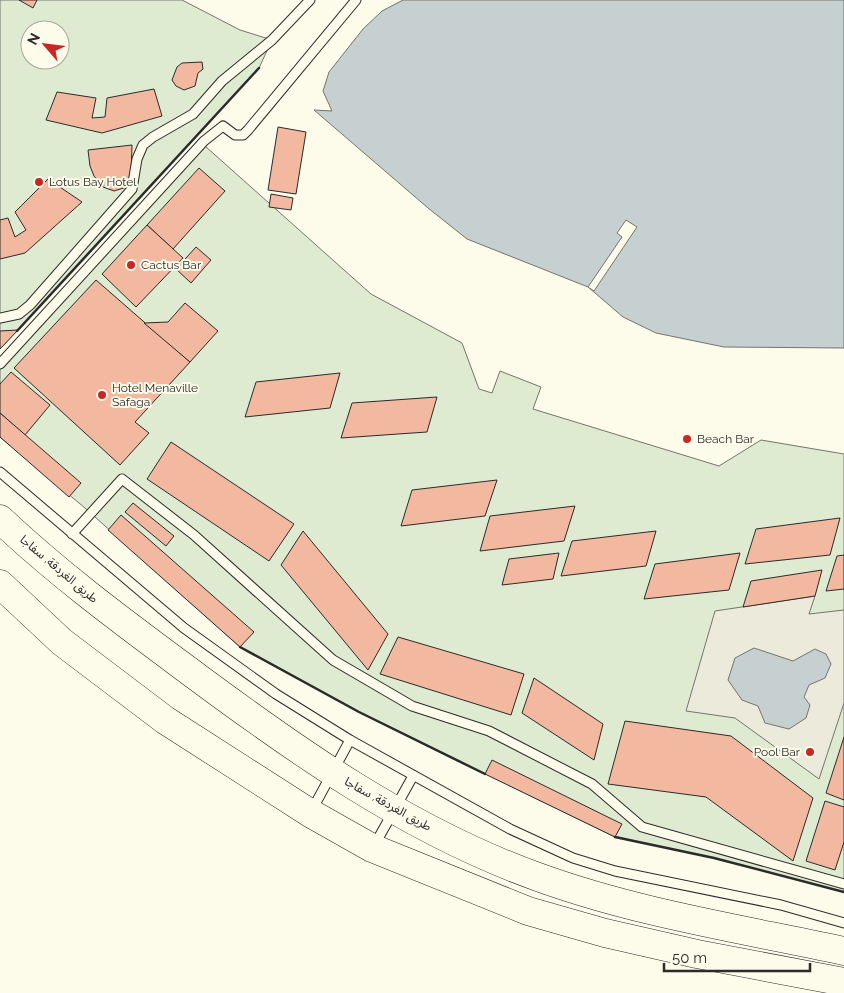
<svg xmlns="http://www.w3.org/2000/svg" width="844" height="993" font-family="Raleway,'Noto Sans Arabic',sans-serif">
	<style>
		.green { fill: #deebd1; stroke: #74746e; fill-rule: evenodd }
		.parking { fill: #eceadb; stroke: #74746e }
		.water { fill: #c7d0d0; stroke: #74746e }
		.pier { fill: #fdfbea; stroke: #74746e }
		.building { fill: #f2b8a0; stroke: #2b2b2b }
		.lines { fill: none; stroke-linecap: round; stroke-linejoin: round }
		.lane-casing { stroke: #2b2b2b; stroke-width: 11 }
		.primary-casing { stroke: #2b2b2b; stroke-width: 29 }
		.lane { stroke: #fdfbea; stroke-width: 9 }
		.primary { stroke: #fdfbea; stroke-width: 28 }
		.wall { stroke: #2b2b2b; stroke-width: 2.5 }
		.poi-dot { fill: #c62828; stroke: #fdfbea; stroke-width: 2 }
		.labels { text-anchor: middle; stroke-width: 4; stroke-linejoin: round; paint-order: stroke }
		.poi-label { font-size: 12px; fill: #2b2b2b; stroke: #fdfbea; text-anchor: start }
		.street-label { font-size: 12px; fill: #2b2b2b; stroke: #fdfbea }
	</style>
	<rect width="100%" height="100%" fill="#fdfbea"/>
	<g class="green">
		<path d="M 0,0 L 182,0 L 240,30 L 272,40 L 259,68 L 0,349 ZM 30,30 L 60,30 L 60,60 L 30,60 Z"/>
		<polygon points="205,146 371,294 462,343 479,389 492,393 500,371 541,387 533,409 719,466 761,440 844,454 844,892 714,858 615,837 359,712 240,647 85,508 0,437 0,368"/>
	</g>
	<polygon class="parking" points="815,596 809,614 844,610 844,703 819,779 735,718 686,711 715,611"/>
	<g class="water">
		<polygon points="403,0 844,0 844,348 724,347 656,333 623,317 588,287 467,239 428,208 314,110 332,111 323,91 329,72 363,29 382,11"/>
		<polygon points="754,648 793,661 815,649 826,654 831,664 825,678 809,685 804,697 810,705 806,718 789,729 765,723 758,706 742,700 728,680 735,658"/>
	</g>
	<polygon class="pier" points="626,220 637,227 594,291 588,287 622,237 617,233"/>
	<g class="building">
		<polygon points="19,0 37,0 33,8"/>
		<polygon points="202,62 203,69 198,73 195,86 184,90 176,86 172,80 177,67 182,63"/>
		<polygon points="154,89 162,116 102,133 46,120 57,92 96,98 92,118 105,117 107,98"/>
		<polygon points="278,127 306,132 296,194 268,190"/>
		<polygon points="132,145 131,176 127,187 114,191 103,187 94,176 90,166 88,150"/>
		<polygon points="199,168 225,191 173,249 147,225"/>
		<polygon points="48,179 82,202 25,253 0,259 0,220 8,218 15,237 26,230 15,212"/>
		<polygon points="271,194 293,198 291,210 269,207"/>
		<polygon points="147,225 183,258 136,307 102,274"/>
		<polygon points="196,247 211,260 191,283 176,269"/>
		<polygon points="96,280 190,362 135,422 149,433 120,465 14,368"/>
		<polygon points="185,303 218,331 190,362 144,323 168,322"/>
		<polygon points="18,330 0,349 0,331"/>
		<polygon points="11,372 50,405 25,435 0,413 0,384"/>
		<polygon points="340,373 330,408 245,417 256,382"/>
		<polygon points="437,397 427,432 341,438 352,403"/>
		<polygon points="0,413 81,483 69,497 0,437"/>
		<polygon points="171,442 294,524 269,561 147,479"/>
		<polygon points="497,480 485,516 401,526 412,490"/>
		<polygon points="133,503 174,536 166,546 125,512"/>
		<polygon points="575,506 564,541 480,551 490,516"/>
		<polygon points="121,515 254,632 240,647 108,530"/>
		<polygon points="840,518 830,555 745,564 756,529"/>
		<polygon points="303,531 388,634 368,670 281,565"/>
		<polygon points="656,531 646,566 561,576 572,541"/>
		<polygon points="559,553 553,579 502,585 509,559"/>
		<polygon points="740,553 729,590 644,599 655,564"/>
		<polygon points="844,555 844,589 826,591 837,556"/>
		<polygon points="822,570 815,596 743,607 751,581"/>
		<polygon points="398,637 524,674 511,715 380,674"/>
		<polygon points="534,678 603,724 594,760 522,713"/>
		<polygon points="625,721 731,736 813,798 793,861 706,797 608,784"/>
		<polygon points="844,737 844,800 826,793"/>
		<polygon points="492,760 622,824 615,837 485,774"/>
		<polygon points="825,801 844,807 844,842 835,870 806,861"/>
	</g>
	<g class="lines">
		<g class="lane-casing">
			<g id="lane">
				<polyline points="0,318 19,314 30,305 132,189 137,159 143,145 153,137 193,114 222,81 272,40 310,0"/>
				<polyline points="0,364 204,141 223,126 235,135 243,135 248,130 356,0"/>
				<polyline points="0,472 184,628 276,694 350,740 510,829 573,858 615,871 781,905 844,923"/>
				<polyline points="72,534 122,479 194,535 333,660 412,706 489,731 592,784 642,827 844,884"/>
				<polyline points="312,810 350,740"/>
				<polyline points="374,846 413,776"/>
			</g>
		</g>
		<g class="primary-casing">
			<g id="primary">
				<path d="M 0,519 C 56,572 119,619 181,665 C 292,748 407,830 538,877 C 637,913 742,929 844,951"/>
				<polyline points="0,584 62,642 165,720 310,813 372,848 528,911 605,933 697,954 844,982"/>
			</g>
		</g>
		<use href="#lane" class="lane"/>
		<use href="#primary" class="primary"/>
		<g class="wall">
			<polyline points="17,331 259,68"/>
			<polyline points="240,647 359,712 485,774"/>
			<polyline points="615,837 714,858 844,892"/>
		</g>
	</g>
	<g class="poi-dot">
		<circle cx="39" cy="182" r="5"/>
		<circle cx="131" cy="265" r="5"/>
		<circle cx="102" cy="395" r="5"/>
		<circle cx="687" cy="439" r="5"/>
		<circle cx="810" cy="752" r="5"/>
	</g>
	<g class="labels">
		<g class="poi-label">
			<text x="49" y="186">Lotus Bay Hotel</text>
			<text x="141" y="269">Cactus Bar</text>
			<text x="112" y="392">Hotel Menaville<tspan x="112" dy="14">Safaga</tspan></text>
			<text x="697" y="443">Beach Bar</text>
			<text x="800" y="756" text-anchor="end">Pool Bar</text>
		</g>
		<g class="street-label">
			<text transform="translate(59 569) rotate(40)" y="4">طريق الغردقة, سفاجا</text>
			<text transform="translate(388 804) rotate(29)" y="4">طريق الغردقة, سفاجا</text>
		</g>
	</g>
	<g transform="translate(45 45) rotate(298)"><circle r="24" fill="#fdfbea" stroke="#a9a89e"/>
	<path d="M0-4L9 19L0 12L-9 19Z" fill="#c62828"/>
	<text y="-8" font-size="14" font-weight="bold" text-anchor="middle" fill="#2b2b2b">N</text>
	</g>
	<path d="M664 963v8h146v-8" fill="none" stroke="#2b2b2b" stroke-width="2.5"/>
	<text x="672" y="963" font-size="15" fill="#2b2b2b" stroke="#fdfbea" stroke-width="4" paint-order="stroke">50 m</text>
</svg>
